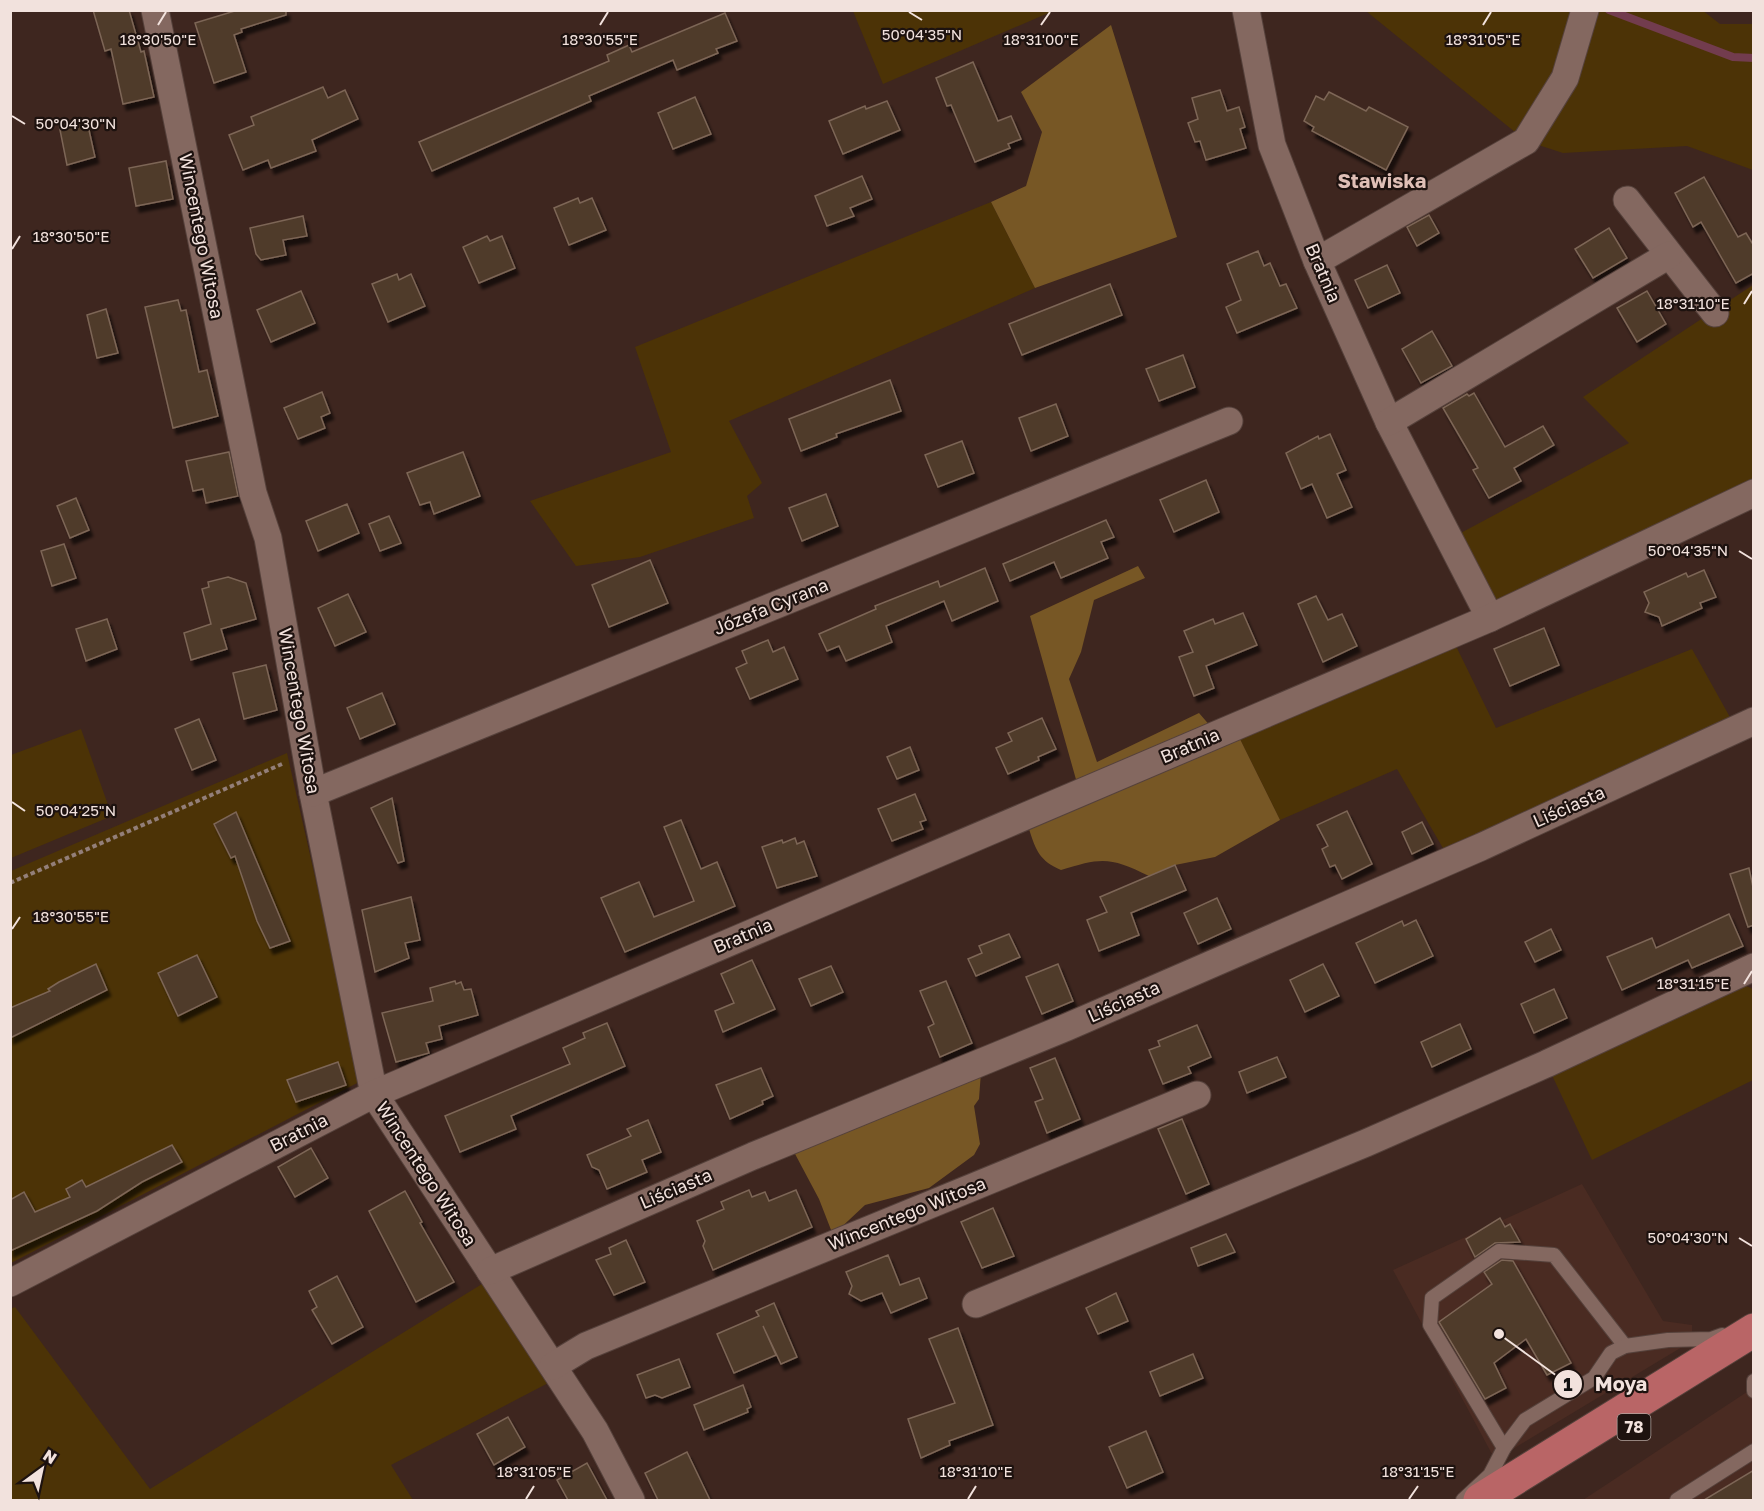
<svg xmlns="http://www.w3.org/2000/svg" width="1764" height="1511" font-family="'Golos Text',sans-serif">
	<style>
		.built { fill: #4a2b22 }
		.green { fill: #4c3306 }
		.forest { fill: #775725 }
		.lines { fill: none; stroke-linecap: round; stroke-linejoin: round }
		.stream { stroke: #723c4e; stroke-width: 8 }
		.building { fill: #4f3a2b; stroke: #7d6656; stroke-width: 1.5; filter: url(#shadow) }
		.lane-casing { stroke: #55413b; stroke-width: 16 }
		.street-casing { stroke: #55413b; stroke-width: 29 }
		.primary-casing { stroke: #55413b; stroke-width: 35 }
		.path { stroke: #937f79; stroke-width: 4; stroke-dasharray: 4.5 3; stroke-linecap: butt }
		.lane { stroke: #846860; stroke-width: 14 }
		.street { stroke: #846860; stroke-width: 27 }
		.primary { stroke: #b96566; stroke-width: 33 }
		.ticks { fill: none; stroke: #f2e2dd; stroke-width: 2 }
		.labels { text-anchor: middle; stroke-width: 4.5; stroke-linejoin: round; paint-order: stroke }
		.shield { fill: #1d120f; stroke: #b2a49f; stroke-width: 1.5 }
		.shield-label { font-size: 16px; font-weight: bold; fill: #f2e2dd }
		.street-label { font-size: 18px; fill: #f2e2dd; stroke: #1d120f }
		.neighbourhood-label { font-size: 20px; font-weight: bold; fill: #dfbfb6; stroke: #1d120f }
		.ticks-label { font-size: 15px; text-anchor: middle; fill: #f2e2dd; stroke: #1d120f; stroke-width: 4.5; stroke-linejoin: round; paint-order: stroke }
		.leader { fill: none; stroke: #f2e2dd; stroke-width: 2 }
		.callout-dot { fill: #f2e2dd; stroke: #1d120f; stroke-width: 2 }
		.mark-label { font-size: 18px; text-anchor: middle; font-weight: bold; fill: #111 }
		.callout-label { font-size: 20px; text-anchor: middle; font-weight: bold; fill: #f2e2dd; stroke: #1d120f; stroke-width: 4.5; stroke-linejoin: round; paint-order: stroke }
	</style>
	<defs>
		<filter id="shadow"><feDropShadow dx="3.5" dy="6" stdDeviation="1.5" flood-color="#0009"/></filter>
	</defs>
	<rect width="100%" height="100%" fill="#3e261f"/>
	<g class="built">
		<polygon points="1582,1184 1663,1321 1692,1325 1692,1341 1488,1464 1493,1456 1393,1270"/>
		<polygon points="1753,1388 1753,1500 1583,1500"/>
	</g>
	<g class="green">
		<polygon points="1702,10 1720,24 1753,24 1753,170 1687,146 1563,153 1526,141 1366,11"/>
		<polygon points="853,11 1053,11 883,84"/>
		<polygon points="991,202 1035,288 729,421 762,483 747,496 754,518 640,557 576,566 530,501 671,452 635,347"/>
		<polygon points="1753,285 1753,478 1532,584 1490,607 1457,535 1629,443 1583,397"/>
		<polygon points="1455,644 1496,728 1692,649 1731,719 1447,855 1397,769 1280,820 1238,735"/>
		<polygon points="81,729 112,816 11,858 11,755"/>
		<polygon points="287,753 361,1081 11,1263 11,871"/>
		<polygon points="1744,985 1753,989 1753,1080 1592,1160 1550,1071"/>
		<polygon points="482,1284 552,1381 391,1465 413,1500 11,1500 10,1309 15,1307 150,1489"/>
	</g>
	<g class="forest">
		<polygon points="1111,25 1177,237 1035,288 991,202 1026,186 1042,132 1021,92"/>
		<polygon points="1138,566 1145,578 1094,600 1081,652 1069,679 1097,762 1199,713 1212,728 1077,783 1030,616"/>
		<path d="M 1238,735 L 1280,820 L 1215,857 L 1175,865 L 1149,876 C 1111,857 1102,857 1061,870 C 1040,861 1036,851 1029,829 Z"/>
		<polygon points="981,1072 979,1099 974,1106 980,1144 974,1155 929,1188 865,1205 833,1235 819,1199 794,1152"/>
	</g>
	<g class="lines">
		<polyline class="stream" points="1609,10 1733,57 1754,58"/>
	</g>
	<g class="building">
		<polygon points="93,10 129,10 141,52 144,51 154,97 123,104 111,49 105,51"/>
		<polygon points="238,10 286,10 286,15 241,29 242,32 234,35 246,72 214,83 195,23"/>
		<polygon points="725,13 737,41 716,49 718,53 677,70 673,60 589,96 591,101 432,171 419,142 609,61 607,55 629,45 632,52"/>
		<polygon points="973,62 998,121 1011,116 1021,139 1008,144 1010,148 975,162 951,105 947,106 936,78"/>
		<polygon points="323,87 328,98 345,90 358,119 312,140 316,151 271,168 268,160 243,170 229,135 254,125 251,117"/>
		<polygon points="1220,90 1227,111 1239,107 1245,127 1240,129 1246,148 1206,160 1200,141 1195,142 1188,123 1198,119 1192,98"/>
		<polygon points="1329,92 1366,111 1369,107 1408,127 1386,170 1312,131 1314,127 1304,121 1316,96 1324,100"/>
		<polygon points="695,97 711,134 673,149 658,113"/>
		<polygon points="887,101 900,130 843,154 829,121 865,106 866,109"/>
		<polygon points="87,121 95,157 67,165 59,125"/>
		<polygon points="166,161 173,199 136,206 129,168"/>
		<polygon points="862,176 872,199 850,208 854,216 827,226 815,196"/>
		<polygon points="1704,177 1738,237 1746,233 1754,246 1754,273 1736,283 1701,222 1693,227 1675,193"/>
		<polygon points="578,198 580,203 592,198 606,230 569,245 554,208"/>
		<polygon points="1429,215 1439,233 1417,246 1407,227"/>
		<polygon points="303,216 307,236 283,240 286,255 261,260 256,254 250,228"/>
		<polygon points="1609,228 1627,258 1593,278 1575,249"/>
		<polygon points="487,236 490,241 502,236 515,268 479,283 463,247"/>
		<polygon points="1258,251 1264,266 1270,263 1280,286 1286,284 1297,308 1237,333 1226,307 1241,300 1227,264"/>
		<polygon points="1387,265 1400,293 1368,308 1355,280"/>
		<polygon points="397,274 399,280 411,274 425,306 388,322 372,284"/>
		<polygon points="1110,284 1122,315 1022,355 1009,324"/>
		<polygon points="301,291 315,323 271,342 257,310"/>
		<polygon points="1647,291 1666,324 1637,342 1617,308"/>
		<polygon points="178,300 181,311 186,310 199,372 207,370 218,416 173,428 145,307"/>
		<polygon points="106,309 118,353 97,358 87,315"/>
		<polygon points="1432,331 1452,366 1421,383 1402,349"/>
		<polygon points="1183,355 1195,387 1159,401 1146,369"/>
		<polygon points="890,380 901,411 836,434 837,437 801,451 789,419"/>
		<polygon points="322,392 330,413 321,417 325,428 298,439 284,408"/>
		<polygon points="1474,393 1505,447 1543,426 1554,445 1514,468 1521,481 1489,498 1473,470 1478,468 1443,408 1467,394 1469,396"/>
		<polygon points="1056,404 1068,436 1031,451 1019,418"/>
		<polygon points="1330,434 1346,470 1337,474 1352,507 1327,518 1312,484 1301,489 1286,453 1318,436 1319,439"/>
		<polygon points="962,441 974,473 938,487 925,455"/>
		<polygon points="229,452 238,496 206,503 203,489 193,491 186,461"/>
		<polygon points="463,452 480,496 434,514 430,502 420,505 407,473"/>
		<polygon points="1206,480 1219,512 1174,532 1160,500"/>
		<polygon points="826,494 838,526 802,541 789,508"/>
		<polygon points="76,498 89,530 70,538 57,506"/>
		<polygon points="347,504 359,533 318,551 306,521"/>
		<polygon points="389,516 401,543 380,551 369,524"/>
		<polygon points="1106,520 1114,537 1101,542 1108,558 1061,578 1054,562 1010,581 1003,564"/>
		<polygon points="64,544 76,578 52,586 41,551"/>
		<polygon points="650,560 668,603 609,627 592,585"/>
		<polygon points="985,568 998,601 952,621 944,601 886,626 892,642 846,661 839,646 827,651 819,634 876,609 875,606 938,581 940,587"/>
		<polygon points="1704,570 1716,597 1700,603 1702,608 1662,626 1659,617 1645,612 1649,603 1644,592 1686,573 1688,577"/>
		<polygon points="228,577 246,583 256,619 221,629 227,649 191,660 184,633 211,624 202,589 209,587 208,582"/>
		<polygon points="348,594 366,632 335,646 318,608"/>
		<polygon points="1316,596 1328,620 1342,614 1357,646 1323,662 1298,604"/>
		<polygon points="1243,613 1257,645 1206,666 1214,688 1194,696 1179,657 1193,652 1184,631 1213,619 1215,624"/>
		<polygon points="107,619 117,649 86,661 76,629"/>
		<polygon points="1544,628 1559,665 1510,686 1494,649"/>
		<polygon points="768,640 773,652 784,647 798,679 750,699 736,668 747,663 742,651"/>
		<polygon points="266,665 277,710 244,719 233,673"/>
		<polygon points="382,693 395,724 360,739 347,708"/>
		<polygon points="1042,718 1056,749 1038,757 1039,760 1008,774 996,748 1012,741 1008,733"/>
		<polygon points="199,719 216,760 192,770 175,729"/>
		<polygon points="910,747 919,770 897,779 887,757"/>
		<polygon points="915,794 926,820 920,822 923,829 892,841 878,809"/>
		<polygon points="392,798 404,861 398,863 371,808"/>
		<polygon points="1347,811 1372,864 1342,879 1335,865 1330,867 1322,849 1328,846 1317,825"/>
		<polygon points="236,812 290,941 270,948 257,921 235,856 231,858 214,824"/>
		<polygon points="681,820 701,869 717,862 735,906 625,952 601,898 639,882 654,917 694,901 664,827"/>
		<polygon points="1422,822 1433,844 1412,854 1402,832"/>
		<polygon points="795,838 797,844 804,841 817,876 777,888 762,847 782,840 783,843"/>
		<polygon points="1175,865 1186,890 1131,913 1139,935 1099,951 1087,920 1107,912 1100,897"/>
		<polygon points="1749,868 1754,892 1754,925 1748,927 1730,874"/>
		<polygon points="411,897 420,940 405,943 409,958 375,972 362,910"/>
		<polygon points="1217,898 1231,929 1198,944 1184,913"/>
		<polygon points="1729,914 1743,946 1692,968 1688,960 1622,990 1607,957 1652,938 1656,948"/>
		<polygon points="1416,920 1433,956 1375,983 1356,943 1402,921 1404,926"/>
		<polygon points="1551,929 1561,950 1535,962 1525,942"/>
		<polygon points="1009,934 1020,957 976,976 968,959 982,953 979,946"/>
		<polygon points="197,955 217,997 178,1016 158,973"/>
		<polygon points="752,960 775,1009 723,1032 715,1011 734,1003 721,974"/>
		<polygon points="96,964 107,990 10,1038 10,1008 50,991 48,989 59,982"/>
		<polygon points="1058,964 1073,1001 1042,1014 1026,977"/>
		<polygon points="1323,964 1339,996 1305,1012 1290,980"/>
		<polygon points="831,966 843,992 811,1006 799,979"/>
		<polygon points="455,981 456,984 461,982 464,990 471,989 478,1015 439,1026 442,1039 426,1043 429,1053 396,1062 382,1013 433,1001 430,988"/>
		<polygon points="946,981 972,1043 940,1057 928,1027 934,1024 920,991"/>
		<polygon points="1554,989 1567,1018 1534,1033 1521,1004"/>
		<polygon points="607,1023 625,1066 511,1116 516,1129 460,1152 445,1116 570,1064 563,1048 585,1038 583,1033"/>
		<polygon points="1460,1024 1471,1049 1432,1067 1421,1042"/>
		<polygon points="1197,1025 1211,1057 1188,1067 1191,1073 1163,1084 1149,1050 1160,1046 1158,1041"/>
		<polygon points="1277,1057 1286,1077 1247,1093 1239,1072"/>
		<polygon points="1055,1058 1080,1119 1047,1133 1035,1102 1043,1099 1030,1068"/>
		<polygon points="338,1062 346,1085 296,1102 287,1080"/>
		<polygon points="761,1068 773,1096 762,1101 763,1104 730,1119 716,1085"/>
		<polygon points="1182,1119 1209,1184 1186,1194 1158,1129"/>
		<polygon points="648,1120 661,1152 642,1160 647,1172 607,1189 599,1170 592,1167 587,1155 631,1136 627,1129"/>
		<polygon points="172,1145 182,1162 142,1182 97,1211 10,1251 10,1200 24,1192 35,1212 70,1197 66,1189 82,1180 86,1187"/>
		<polygon points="311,1148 328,1178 295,1197 278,1167"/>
		<polygon points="749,1190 752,1197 765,1192 769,1201 796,1190 812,1227 713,1270 703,1246 705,1241 697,1221 724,1209 721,1202"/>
		<polygon points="405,1191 422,1222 420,1223 454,1282 416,1302 369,1211"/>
		<polygon points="993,1208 1014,1256 982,1268 961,1222"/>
		<polygon points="1500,1218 1505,1227 1510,1224 1520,1242 1495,1243 1475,1257 1466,1239"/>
		<polygon points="1226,1234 1235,1252 1198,1266 1191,1248"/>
		<polygon points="626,1240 645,1282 614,1295 596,1260 611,1254 609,1248"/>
		<polygon points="888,1255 900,1285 919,1278 927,1298 891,1313 882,1293 861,1301 849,1294 852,1286 846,1272"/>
		<polygon points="1502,1260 1513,1261 1571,1363 1547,1375 1526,1339 1494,1363 1506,1388 1485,1399 1439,1322 1492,1284 1484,1272"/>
		<polygon points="337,1276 363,1327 332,1344 312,1310 317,1307 309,1291"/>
		<polygon points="1116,1293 1128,1321 1098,1334 1086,1308"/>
		<polygon points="774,1303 797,1357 781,1364 763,1326 776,1355 734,1373 717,1334 759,1316 756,1311"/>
		<polygon points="958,1328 993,1425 949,1441 950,1445 921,1458 908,1419 955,1403 929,1339"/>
		<polygon points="1193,1354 1203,1378 1160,1396 1150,1372"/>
		<polygon points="679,1359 690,1387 662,1398 655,1395 646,1398 637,1375"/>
		<polygon points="743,1385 751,1407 747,1409 748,1412 704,1430 694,1405"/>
		<polygon points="508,1417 525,1447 494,1465 477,1434"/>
		<polygon points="1146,1431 1163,1472 1127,1488 1109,1447"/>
		<polygon points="687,1452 710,1500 658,1500 645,1473"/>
		<polygon points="587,1463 607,1500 568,1500 557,1480"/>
		<polygon points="1754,1470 1754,1500 1704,1500"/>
	</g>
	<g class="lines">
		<g class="lane-casing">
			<g id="lane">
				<polyline points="1754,1381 1754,1391"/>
				<polyline points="1504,1448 1430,1325 1432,1298 1499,1251 1554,1255 1625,1346"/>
				<polyline points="1463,1500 1490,1475 1504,1448 1525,1420 1594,1378 1611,1353 1625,1346 1668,1340 1711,1339 1722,1335"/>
				<polyline points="1677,1500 1754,1451"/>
			</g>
		</g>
		<g class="street-casing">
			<g id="street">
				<polyline points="155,10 253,493 268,538 313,793 374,1094 595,1431 631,1500"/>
				<polyline points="1246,10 1272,145 1317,261 1389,422 1490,618"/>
				<polyline points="1627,200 1715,313"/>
				<polyline points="1317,261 1526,141 1565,78 1585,10"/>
				<polyline points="1389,422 1669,255"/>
				<polyline points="313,793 1229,421"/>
				<polyline points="490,1271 753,1156 1067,1027 1481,847 1754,721"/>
				<polyline points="10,1283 374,1094 1490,618 1754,493"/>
				<polyline points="976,1304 1366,1143 1546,1064 1754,967"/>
				<polyline points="553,1366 586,1346 1197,1095"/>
			</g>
		</g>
		<g class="primary-casing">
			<polyline id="primary" points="1480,1500 1754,1330"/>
		</g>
		<polyline class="path" points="10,883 282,764"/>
		<use href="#lane" class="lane"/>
		<use href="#street" class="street"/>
		<use href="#primary" class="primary"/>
	</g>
	<path class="ticks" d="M 909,12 L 922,20M 158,25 L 166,12M 600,25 L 608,12M 1041,25 L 1050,12M 1483,25 L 1491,12M 12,116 L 25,124M 12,249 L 20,236M 1744,304 L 1752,291M 1739,551 L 1752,559M 12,802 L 25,811M 12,929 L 20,917M 1744,984 L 1752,971M 1739,1238 L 1752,1246M 526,1499 L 534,1486M 968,1499 L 976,1486M 1409,1499 L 1418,1486"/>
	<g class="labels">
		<rect class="shield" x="1617.5" y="1414" width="33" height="26" rx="4.5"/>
		<g class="shield-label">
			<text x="1634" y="1433">78</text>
		</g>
		<g class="street-label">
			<text transform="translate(201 236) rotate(79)" y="6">Wincentego Witosa</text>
			<text transform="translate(1323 273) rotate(67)" y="6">Bratnia</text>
			<text transform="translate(771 607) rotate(-22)" y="6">Józefa Cyrana</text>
			<text transform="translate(299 711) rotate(80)" y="6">Wincentego Witosa</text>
			<text transform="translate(1190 746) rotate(-23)" y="6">Bratnia</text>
			<text transform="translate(1569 807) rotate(-24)" y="6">Liściasta</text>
			<text transform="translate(743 936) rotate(-23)" y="6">Bratnia</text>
			<text transform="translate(1124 1002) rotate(-24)" y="6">Liściasta</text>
			<text transform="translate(299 1133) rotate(-27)" y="6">Bratnia</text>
			<text transform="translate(426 1174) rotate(57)" y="6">Wincentego Witosa</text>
			<text transform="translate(676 1189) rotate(-23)" y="6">Liściasta</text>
			<text transform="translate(907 1214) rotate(-22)" y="6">Wincentego Witosa</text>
		</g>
		<g class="neighbourhood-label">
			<text x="1382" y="188">Stawiska</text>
		</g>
	</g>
	<g class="ticks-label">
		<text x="922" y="40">50°04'35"N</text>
		<text x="600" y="45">18°30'55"E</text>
		<text x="158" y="45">18°30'50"E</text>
		<text x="1041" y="45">18°31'00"E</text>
		<text x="1483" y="45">18°31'05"E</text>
		<text x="76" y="129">50°04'30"N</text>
		<text x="71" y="242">18°30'50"E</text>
		<text x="1693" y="309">18°31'10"E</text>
		<text x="1688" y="556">50°04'35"N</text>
		<text x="76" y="816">50°04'25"N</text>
		<text x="71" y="922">18°30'55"E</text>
		<text x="1693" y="989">18°31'15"E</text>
		<text x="1688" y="1243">50°04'30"N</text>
		<text x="534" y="1477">18°31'05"E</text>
		<text x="976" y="1477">18°31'10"E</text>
		<text x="1418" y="1477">18°31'15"E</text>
	</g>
	<path class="leader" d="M1499 1334L1568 1384"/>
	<g class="callout-dot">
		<circle cx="1499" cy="1334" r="6"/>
		<circle cx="1568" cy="1384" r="15"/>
	</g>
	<g class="mark-label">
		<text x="1568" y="1391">1</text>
	</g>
	<g class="callout-label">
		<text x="1621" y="1391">Moya</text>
	</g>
	<rect width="1764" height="1511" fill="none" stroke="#f2e2dd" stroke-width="24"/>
	<g transform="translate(42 1469) rotate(33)" stroke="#1d120f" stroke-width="4.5" paint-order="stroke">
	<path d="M0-4.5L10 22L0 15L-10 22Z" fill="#f2e2dd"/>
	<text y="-9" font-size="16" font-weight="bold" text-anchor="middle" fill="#f2e2dd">N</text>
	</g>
</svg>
